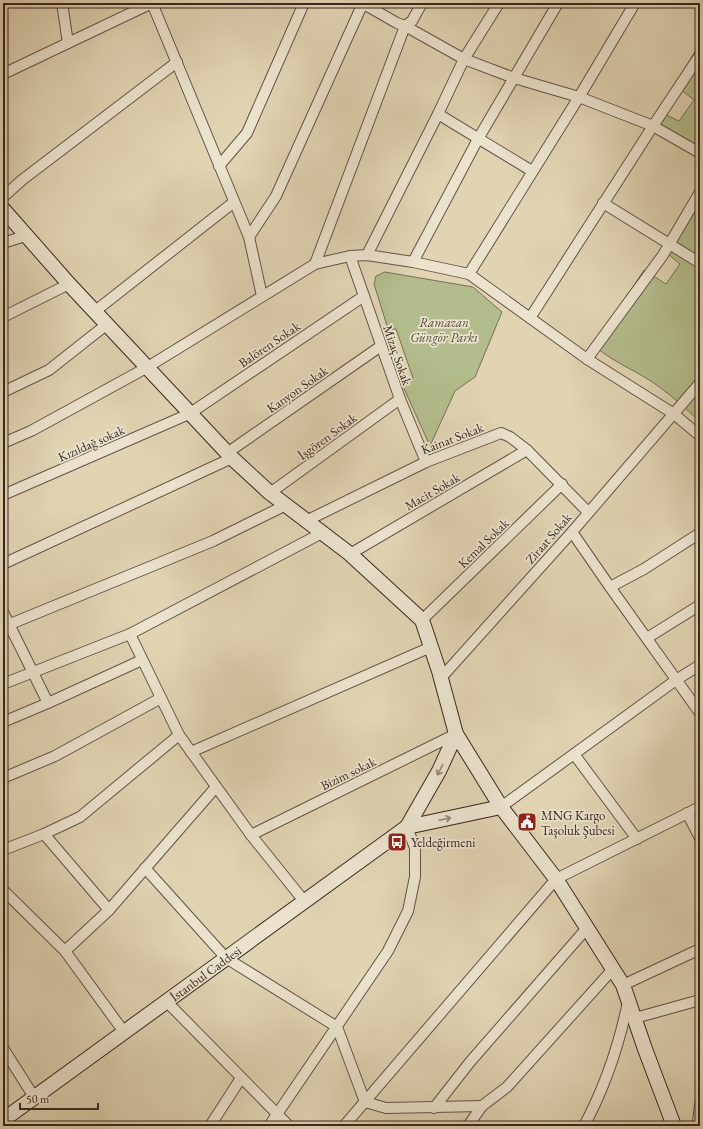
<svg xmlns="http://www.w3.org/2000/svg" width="703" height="1129" font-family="'EB Garamond',serif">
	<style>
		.green { fill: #b3bc8c; stroke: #767156 }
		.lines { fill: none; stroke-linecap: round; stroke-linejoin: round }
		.street-casing { stroke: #645244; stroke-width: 12 }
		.secondary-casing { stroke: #3a261f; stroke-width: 16 }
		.street { stroke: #ebe3ce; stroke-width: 10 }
		.secondary { stroke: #ebe3ce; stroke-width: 14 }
		.oneway { stroke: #928476 }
		.labels { text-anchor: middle; stroke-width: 3.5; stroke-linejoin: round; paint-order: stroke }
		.park-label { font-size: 13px; font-style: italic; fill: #584c3a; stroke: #ebe3ce }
		.street-label { font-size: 13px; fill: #3a261f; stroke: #ebe3ce }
		.poi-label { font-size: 13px; fill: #3a261f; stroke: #ebe3ce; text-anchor: start }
	</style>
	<rect width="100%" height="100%" fill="#e0d4b3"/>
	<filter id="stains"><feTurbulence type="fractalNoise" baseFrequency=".005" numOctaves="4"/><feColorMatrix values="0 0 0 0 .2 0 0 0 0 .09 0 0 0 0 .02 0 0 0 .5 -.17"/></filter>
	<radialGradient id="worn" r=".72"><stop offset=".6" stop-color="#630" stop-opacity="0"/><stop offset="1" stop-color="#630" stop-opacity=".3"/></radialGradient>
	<g class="green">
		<polygon points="700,43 700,147 652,121 658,111 679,121 694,100 675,85"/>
		<path d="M 700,191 L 700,422 C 687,409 673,397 658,386 C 639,372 617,364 598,349 L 606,328 L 644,270 L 666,284 L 680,264 L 662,249 Z"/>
		<polygon points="385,272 473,287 502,312 475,377 455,391 430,446 402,384 413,378 396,329 388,329 374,284 376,276"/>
	</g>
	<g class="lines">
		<g class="street-casing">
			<g id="street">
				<polyline points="62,3 68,43"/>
				<polyline points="152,3 249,237"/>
				<polyline points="362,3 397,23 405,26 464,59 514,78 579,97 653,126 700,153"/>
				<polyline points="3,74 152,3"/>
				<polyline points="438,114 532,171"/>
				<polyline points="219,166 247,133 304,3"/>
				<polyline points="3,197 22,180 177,62"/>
				<polyline points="603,203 700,263"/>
				<polyline points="3,243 25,236"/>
				<polyline points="367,255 438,114 464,59 499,3"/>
				<polyline points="350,256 400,399 426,462"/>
				<polyline points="413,262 478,139 558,3"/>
				<polyline points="315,264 405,26 412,21 422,3"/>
				<polyline points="469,274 579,97 635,3"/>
				<polyline points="262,296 249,237 276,196 363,3"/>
				<polyline points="94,312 234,202"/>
				<polyline points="3,317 69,284"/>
				<polyline points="530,318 653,126 700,55"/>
				<polyline points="587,359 663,255 700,192"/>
				<polyline points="3,392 49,370 106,325"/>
				<polyline points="3,443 31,431 146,368 315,264 350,256 367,255 413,262 469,274 587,359 674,414 700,436"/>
				<polyline points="227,453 381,346"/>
				<polyline points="270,493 400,399"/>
				<polyline points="3,495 189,414 364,296"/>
				<polyline points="306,521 426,462 501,433 510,437 527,450 588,512"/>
				<polyline points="572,532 610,587 700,713"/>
				<polyline points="350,554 527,450"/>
				<polyline points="3,564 232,458"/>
				<polyline points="610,587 644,569 700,533"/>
				<polyline points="3,612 48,703"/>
				<polyline points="422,620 562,484"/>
				<polyline points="3,627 213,541 286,505"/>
				<polyline points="130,634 179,735 251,835 304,901"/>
				<polyline points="647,638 700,605"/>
				<polyline points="441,678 572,532 700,383"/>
				<polyline points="3,684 130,634 322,533"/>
				<polyline points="3,722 48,703 142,660"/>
				<polyline points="191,752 431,647"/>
				<polyline points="574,754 637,839"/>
				<polyline points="3,778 55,756 161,698"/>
				<polyline points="501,807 676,680 700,665"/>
				<polyline points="687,813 700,838"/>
				<polyline points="44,834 109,910"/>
				<polyline points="251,835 456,734"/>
				<polyline points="3,850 44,834 80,817 179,735"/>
				<polyline points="145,868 226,958 337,1027 365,1102 386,1108 482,1106"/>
				<polyline points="3,890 65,951 124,1032"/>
				<polyline points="65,951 109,910 216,787"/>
				<polyline points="623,985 700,949"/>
				<polyline points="166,1001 289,1126"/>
				<polyline points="635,1018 700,1000"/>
				<polyline points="3,1048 34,1097"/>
				<polyline points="434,1108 470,1062 587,928"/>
				<polyline points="210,1126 241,1078"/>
				<polyline points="269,1126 388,951 408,911 415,877 415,848 407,827"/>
				<polyline points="344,1126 556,879 700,807"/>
				<polyline points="468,1126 482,1106 507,1087 613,969"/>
				<path d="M 584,1126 C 605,1087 619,1045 628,1002"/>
				<polyline points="696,1126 698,1122 700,1105"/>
			</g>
		</g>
		<g class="secondary-casing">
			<g id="secondary">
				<polyline points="3,209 69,284 232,458 270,493 350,554 422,620 439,671 456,734 501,807 556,879 623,985 645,1049 674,1126"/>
				<polyline points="407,827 439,771 456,734"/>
				<path id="s1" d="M 3,1120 L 407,827 L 501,807"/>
			</g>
		</g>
		<use href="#street" class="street"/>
		<use href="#secondary" class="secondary"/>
	</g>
	<defs><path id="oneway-shaft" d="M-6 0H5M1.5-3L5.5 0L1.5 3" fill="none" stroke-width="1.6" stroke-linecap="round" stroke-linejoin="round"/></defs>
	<g class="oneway">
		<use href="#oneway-shaft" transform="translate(440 770) rotate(117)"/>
		<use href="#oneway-shaft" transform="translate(445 819) rotate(-12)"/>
	</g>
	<defs>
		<g id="civic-square" transform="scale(1)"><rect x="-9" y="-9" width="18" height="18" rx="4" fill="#8f2418" stroke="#ebe3ce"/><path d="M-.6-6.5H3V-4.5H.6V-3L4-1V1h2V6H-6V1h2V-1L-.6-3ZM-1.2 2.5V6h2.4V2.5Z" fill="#fff"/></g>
		<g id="bus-square" transform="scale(1)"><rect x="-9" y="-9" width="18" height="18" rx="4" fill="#8f2418" stroke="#ebe3ce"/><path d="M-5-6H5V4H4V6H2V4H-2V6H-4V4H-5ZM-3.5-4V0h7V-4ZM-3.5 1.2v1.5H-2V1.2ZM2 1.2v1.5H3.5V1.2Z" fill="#fff"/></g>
	</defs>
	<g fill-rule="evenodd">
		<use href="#civic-square" x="527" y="822"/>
		<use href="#bus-square" x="397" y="842"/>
	</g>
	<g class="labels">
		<g class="park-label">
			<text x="444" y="327">Ramazan<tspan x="444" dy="15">Güngör Parkı</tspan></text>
		</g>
		<g class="street-label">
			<text transform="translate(269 344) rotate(-34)" y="5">Balören Sokak</text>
			<text transform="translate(398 355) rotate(71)" y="5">Mizaç Sokak</text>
			<text transform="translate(297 389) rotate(-35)" y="5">Kanyon Sokak</text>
			<text transform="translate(327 436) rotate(-36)" y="5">İşgören Sokak</text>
			<text transform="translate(452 438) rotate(-21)" y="5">Kainat Sokak</text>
			<text transform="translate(91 443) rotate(-24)" y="5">Kızıldağ sokak</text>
			<text transform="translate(432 491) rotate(-30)" y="5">Macit Sokak</text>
			<text transform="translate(548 538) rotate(-49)" y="5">Ziraat Sokak</text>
			<text transform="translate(483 543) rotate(-44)" y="5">Kemal Sokak</text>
			<text transform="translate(348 773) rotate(-26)" y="5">Bizim sokak</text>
			<text dy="5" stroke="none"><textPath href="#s1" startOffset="250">İstanbul Caddesi</textPath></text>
		</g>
		<g class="poi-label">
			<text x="541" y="820">MNG Kargo<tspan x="541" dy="15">Taşoluk Şubesi</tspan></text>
			<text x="411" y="847">Yeldeğirmeni</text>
		</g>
	</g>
	<rect width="703" height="1129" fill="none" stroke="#e0d4b3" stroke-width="16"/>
	<rect x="4" y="4" width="695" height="1121" fill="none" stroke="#3a261f" stroke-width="2"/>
	<rect x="8" y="8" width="687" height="1113" fill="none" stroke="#3a261f"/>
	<path d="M20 1103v6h78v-6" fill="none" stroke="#3a261f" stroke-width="2"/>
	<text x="26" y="1103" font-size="12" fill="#3a261f" stroke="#ebe3ce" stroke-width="3" paint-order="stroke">50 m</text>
	<rect width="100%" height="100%" filter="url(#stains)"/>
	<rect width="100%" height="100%" fill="url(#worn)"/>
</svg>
